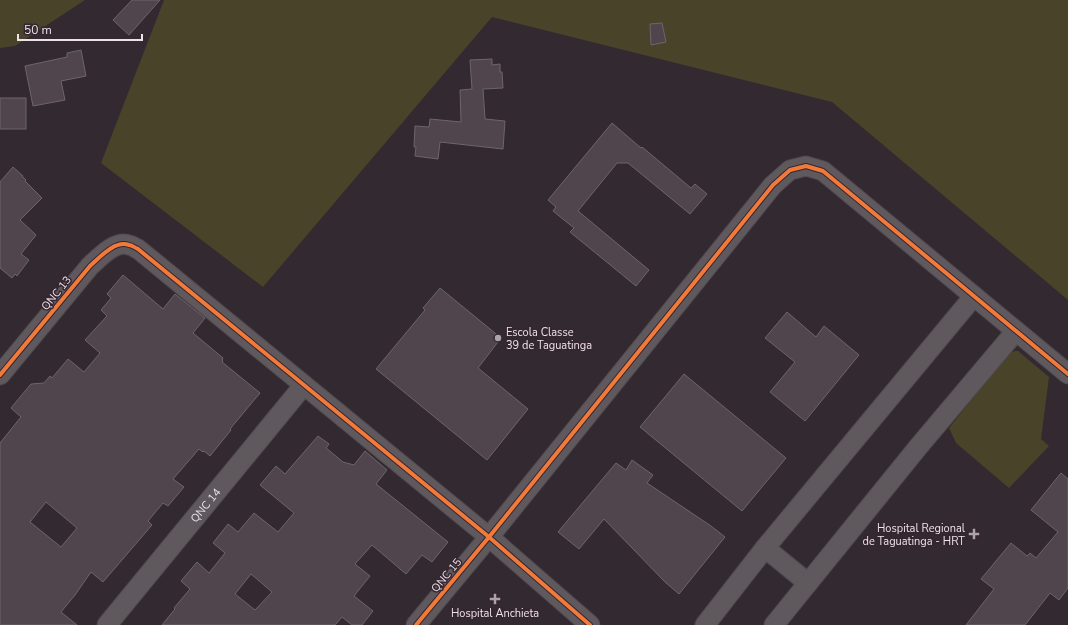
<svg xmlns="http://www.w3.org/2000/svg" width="1068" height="625" font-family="'Nunito Sans',sans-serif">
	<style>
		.green { fill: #484329 }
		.building { fill: #50454d; stroke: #6d656b; fill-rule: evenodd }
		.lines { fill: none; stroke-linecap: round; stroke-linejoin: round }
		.minor-casing { stroke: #4f484e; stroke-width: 21 }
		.minor { stroke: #5f595d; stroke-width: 19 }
		.cycleway-casing { stroke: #352631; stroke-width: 6 }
		.cycleway { stroke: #f17a3a; stroke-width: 4 }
		.poi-dot { fill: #aca2a8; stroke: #352631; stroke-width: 1.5 }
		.labels { text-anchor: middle; stroke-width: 3; stroke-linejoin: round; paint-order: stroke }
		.street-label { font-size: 11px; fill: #ede2e9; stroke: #352631 }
		.poi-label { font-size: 11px; fill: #ede2e9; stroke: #352631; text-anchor: start }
	</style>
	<rect width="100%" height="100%" fill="#322a30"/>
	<g class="green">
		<polygon points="0,0 85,0 15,46 0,48"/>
		<polygon points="164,0 1068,0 1068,300 832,102 492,17 263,287 101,163"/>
		<polygon points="1015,351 1018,351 1049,377 1041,439 1049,446 1009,488 956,443 949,428 1008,354"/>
	</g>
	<g class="building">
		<polygon points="132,0 160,0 129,35 113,20"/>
		<polygon points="662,23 666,42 651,45 650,24"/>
		<polygon points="81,50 86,76 61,81 65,100 33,106 25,66 67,57 67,53"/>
		<polygon points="492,59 492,65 500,64 500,72 502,72 503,88 483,89 485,119 505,121 503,149 440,142 438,159 415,156 416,147 414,147 415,126 429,127 430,119 461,122 460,90 472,89 470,60"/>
		<rect x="0" y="98" width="26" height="31"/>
		<polygon points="612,123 641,148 642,147 691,188 695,184 707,194 690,214 628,163 617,163 578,211 649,270 636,286 570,232 574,228 553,211 556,207 548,200"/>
		<polygon points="13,167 23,176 22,176 26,180 25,181 42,198 20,220 36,235 21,254 29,260 17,276 15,274 12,278 0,268 0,182"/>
		<path d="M 123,275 L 163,309 L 175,294 L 205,318 L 193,333 L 223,358 L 222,360 L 223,361 L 222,362 L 260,393 L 230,429 L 231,430 L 210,456 L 204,451 L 203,452 L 199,449 L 173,479 L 184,487 L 168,506 L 163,503 L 148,521 L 152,525 L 103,582 L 91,572 L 75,595 L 61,612 L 77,625 L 0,625 L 0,443 L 21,417 L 11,408 L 31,384 L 44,383 L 50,376 L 52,378 L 68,359 L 84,372 L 100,353 L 85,340 L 107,316 L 101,310 L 111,298 L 107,294 ZM 46,502 L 77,528 L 61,547 L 30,522 Z"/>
		<polygon points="440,288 501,338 478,368 528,409 487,460 376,369 425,310 423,308"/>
		<polygon points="787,312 816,337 824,326 859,355 805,421 770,392 795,362 765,338"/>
		<polygon points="684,374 786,458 742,511 640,427"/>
		<path d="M 318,436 L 329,444 L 326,448 L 343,462 L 354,465 L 365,451 L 387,470 L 376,484 L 448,542 L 432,562 L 422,555 L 406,574 L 372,545 L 355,564 L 370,576 L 354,596 L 373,611 L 362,625 L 352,625 L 342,617 L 335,625 L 162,625 L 175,609 L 174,608 L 190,589 L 181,581 L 197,562 L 209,573 L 225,553 L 213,543 L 228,524 L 238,532 L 254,513 L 278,532 L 294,513 L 260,485 L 276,466 L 285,474 ZM 251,574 L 272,592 L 255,610 L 235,594 Z"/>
		<polygon points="632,460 653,475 647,483 711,526 725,537 679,594 665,582 604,519 579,549 558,532 616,463 626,470"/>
		<polygon points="1061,473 1068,479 1068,588 1059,600 1050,593 1025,625 966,625 994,589 981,579 1011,543 1027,556 1030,553 1036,558 1058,532 1031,510"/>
	</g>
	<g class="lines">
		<g class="minor-casing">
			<g id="minor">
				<path d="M 0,375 L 90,266 C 100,257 115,240 129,245 C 132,245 135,248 138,249 L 304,385 L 489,537 L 590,625"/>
				<polyline points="765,548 808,583"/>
				<path id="s1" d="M 107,625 L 304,385"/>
				<polyline points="416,625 489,537 773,185 790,170 806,166 823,171 1068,374"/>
				<polyline points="705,625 765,548 974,296"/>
				<polyline points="774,625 919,446 1016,331"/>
			</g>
		</g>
		<use href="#minor" class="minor"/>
		<g class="cycleway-casing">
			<g id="cycleway">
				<path d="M 0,375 L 90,266 C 100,257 115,240 129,245 C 132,245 135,248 138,249 L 304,385 L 489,537 L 590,625"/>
				<polyline points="416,625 489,537 773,185 790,170 806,166 823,171 1068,374"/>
			</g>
		</g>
		<use href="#cycleway" class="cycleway"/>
	</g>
	<g class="poi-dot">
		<circle cx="498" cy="338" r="4"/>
		<path d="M972 528h4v4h4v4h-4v4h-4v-4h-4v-4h4z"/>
		<path d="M493 593h4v4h4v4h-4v4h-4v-4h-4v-4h4z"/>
	</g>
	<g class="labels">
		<g class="street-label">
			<text transform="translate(56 293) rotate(-51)" y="4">QNC 13</text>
			<text dy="4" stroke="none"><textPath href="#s1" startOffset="155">QNC 14</textPath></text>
			<text transform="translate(446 575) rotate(-50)" y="4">QNC 15</text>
		</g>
		<g class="poi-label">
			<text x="506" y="336">Escola Classe<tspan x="506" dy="13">39 de Taguatinga</tspan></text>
			<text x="965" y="532" text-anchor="end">Hospital Regional<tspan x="965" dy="13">de Taguatinga - HRT</tspan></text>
			<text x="495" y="617" text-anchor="middle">Hospital Anchieta</text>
		</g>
	</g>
	<path d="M18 34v6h124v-6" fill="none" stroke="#ede2e9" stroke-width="2"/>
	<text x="24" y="34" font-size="12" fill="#ede2e9" stroke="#352631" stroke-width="3" paint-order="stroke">50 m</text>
</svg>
